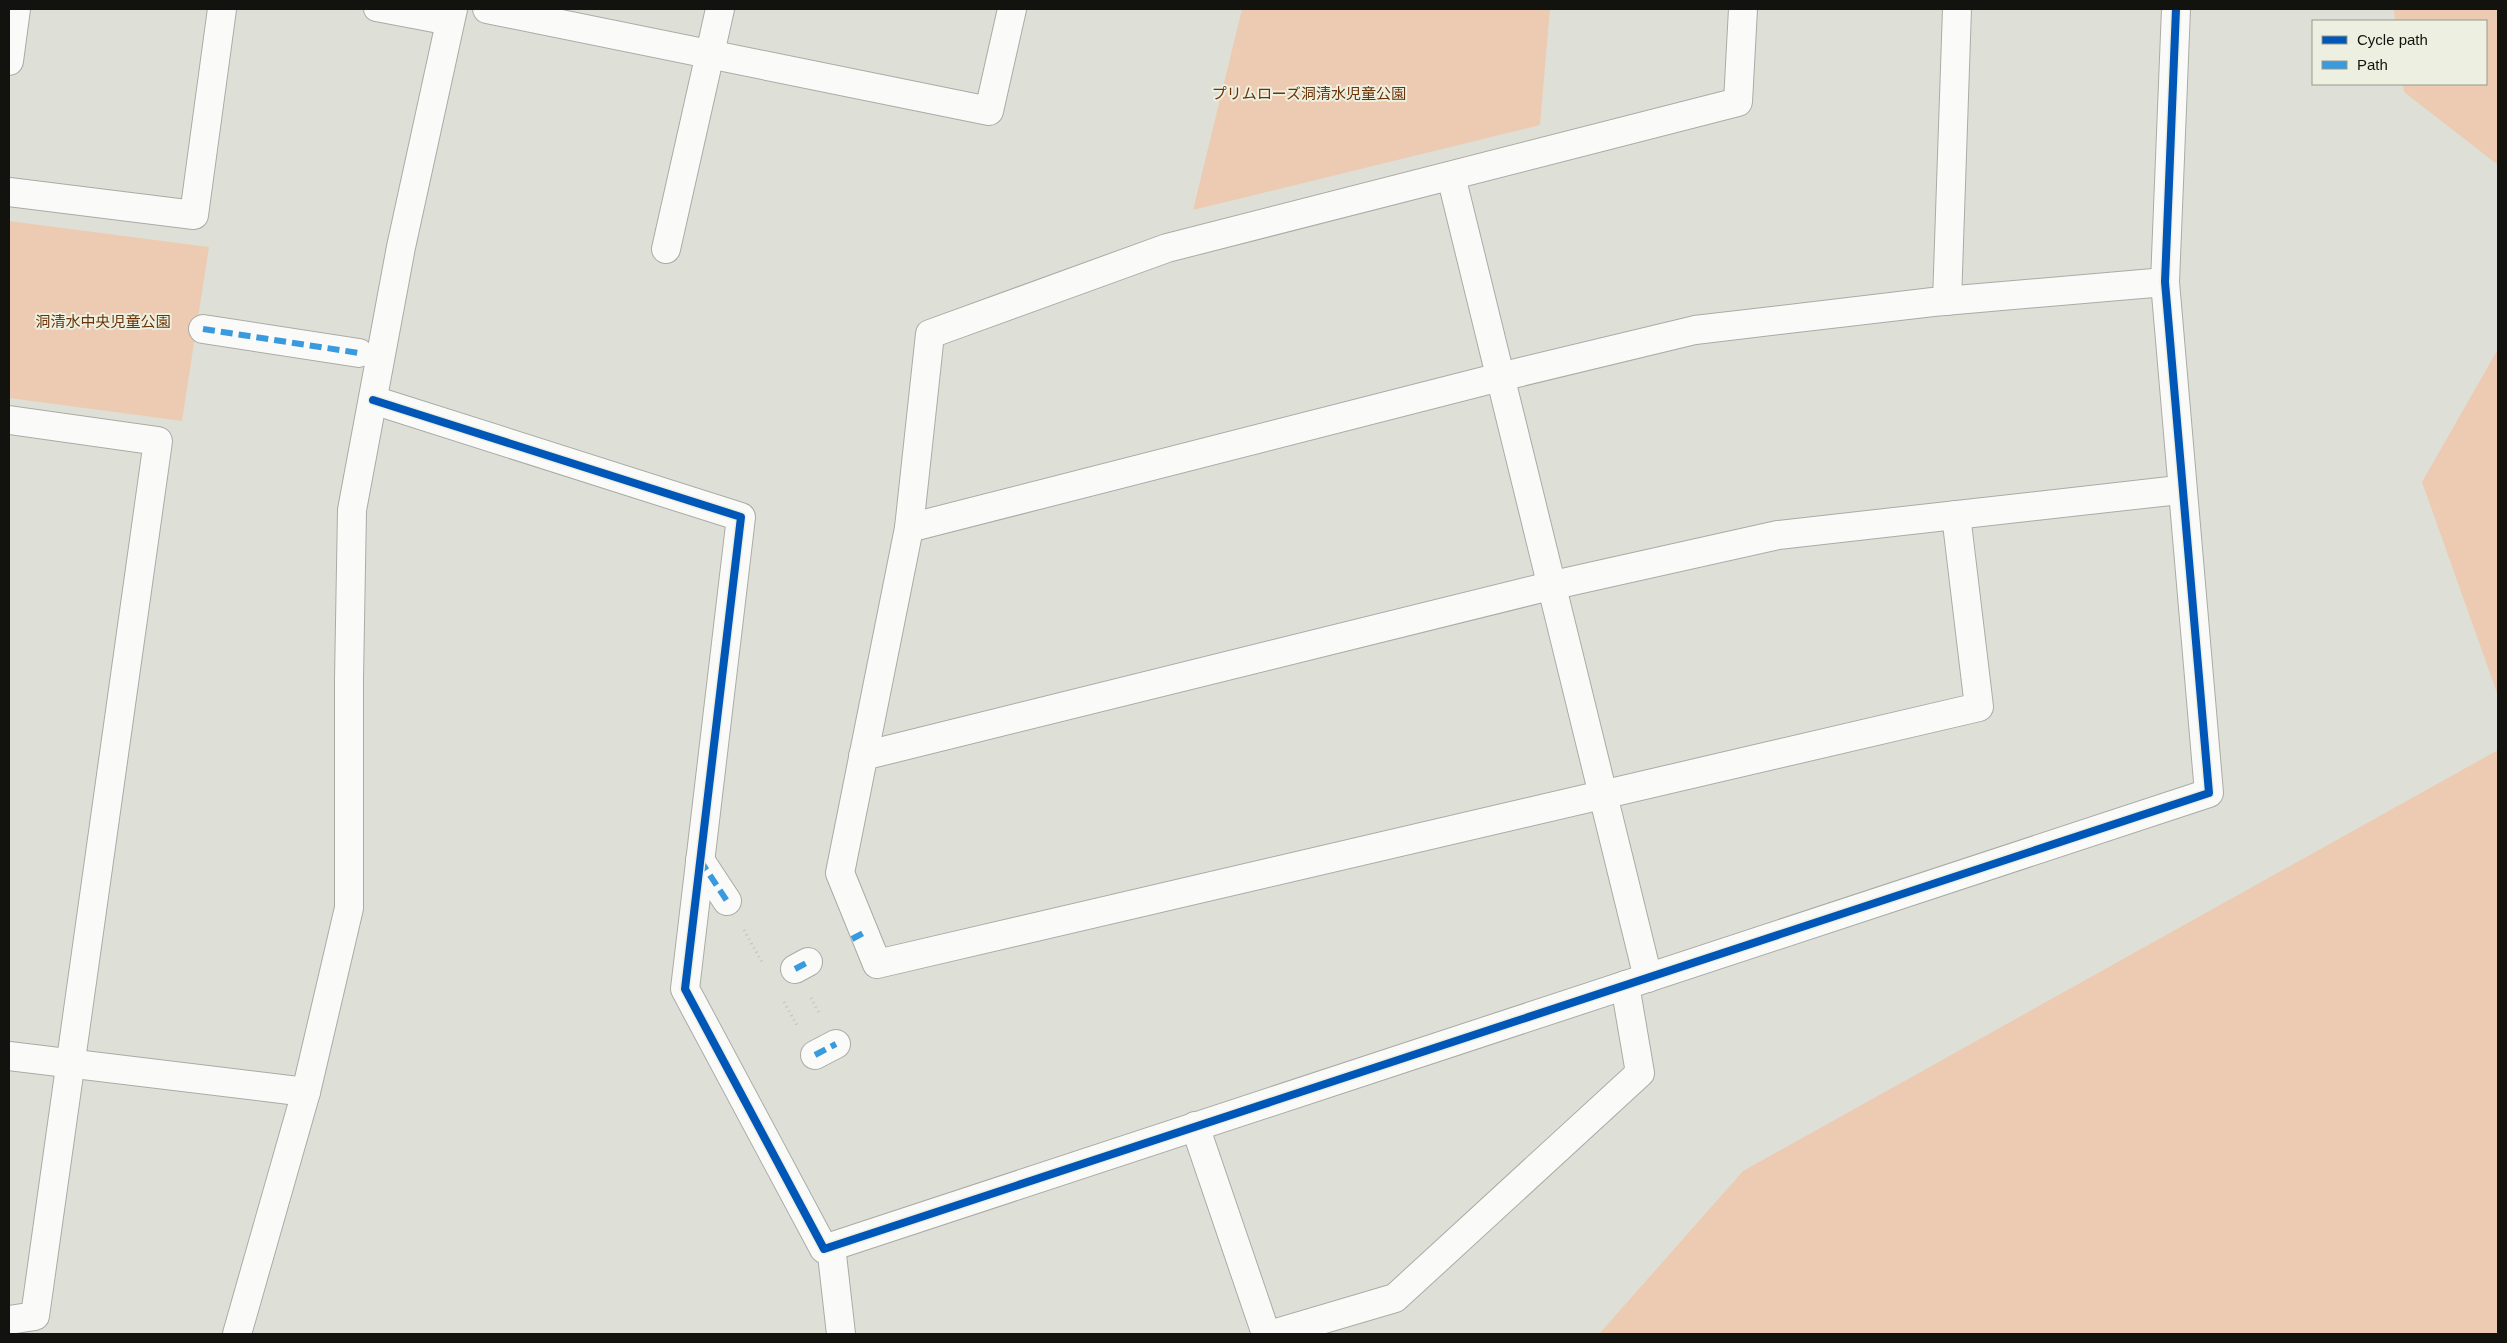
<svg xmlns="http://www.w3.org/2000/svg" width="2507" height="1343" font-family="Arial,'Noto Sans JP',sans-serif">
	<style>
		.green { fill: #eccbb2 }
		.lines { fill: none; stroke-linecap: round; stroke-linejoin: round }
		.lane-casing { stroke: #aaaba5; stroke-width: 26 }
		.street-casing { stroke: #aaaba5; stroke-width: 30 }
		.secondary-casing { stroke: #aaaba5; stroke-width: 30 }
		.path { stroke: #c1c1bf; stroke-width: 3; stroke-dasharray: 1 4; stroke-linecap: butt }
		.lane { stroke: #fafaf9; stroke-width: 24 }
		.street { stroke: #fafaf9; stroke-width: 28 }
		.secondary { stroke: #fafaf9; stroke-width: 28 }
		.quiet { stroke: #3a9ade; stroke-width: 6; stroke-dasharray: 12 6; stroke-linecap: butt }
		.cycleway-casing { stroke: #edf0e1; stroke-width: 11 }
		.cycleway { stroke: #0057b8; stroke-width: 8 }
		.labels { text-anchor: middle; stroke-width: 4; stroke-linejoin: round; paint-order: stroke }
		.park-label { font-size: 15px; fill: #6b3306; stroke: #edf0e1 }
	</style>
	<rect width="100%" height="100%" fill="#dee0d8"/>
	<g class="green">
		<polygon points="1242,9 1550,9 1540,125 1193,210"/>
		<polygon points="2394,9 2498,9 2498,165 2404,92 2403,84 2486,84 2486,21 2395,21"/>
		<polygon points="9,221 209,247 182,421 9,398"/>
		<polygon points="2498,349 2498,696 2422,482"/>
		<polygon points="2498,750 2498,1334 1599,1334 1743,1171"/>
	</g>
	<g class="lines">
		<g class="lane-casing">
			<polyline id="lane" points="376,9 450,23"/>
		</g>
		<g class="street-casing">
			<g id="street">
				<polyline points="487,9 989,111 1012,9"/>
				<polyline points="1743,9 1738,102 1167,248 930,334 909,528 840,873 877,964 1979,707 1956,515"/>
				<polyline points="9,61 16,9"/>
				<polyline points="1451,176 1648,978"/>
				<polyline points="9,192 194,215 222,9"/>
				<polyline points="666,249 720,9"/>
				<polyline points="1947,301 1957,9"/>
				<polyline points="203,329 359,353"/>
				<polyline points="373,400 741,517 685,989 824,1249 2209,793 2165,282 2176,9"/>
				<polyline points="9,420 158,441 35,1316 9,1320"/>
				<polyline points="909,528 1500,377 1695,330 1933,302 2165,282"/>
				<polyline points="863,756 1554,585 1778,535 2170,491"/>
				<polyline points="700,860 727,901"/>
				<polyline points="795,969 808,962"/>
				<polyline points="815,1055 836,1044"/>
				<polyline points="9,1056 306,1092"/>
				<polyline points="1195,1126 1266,1334"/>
				<polyline points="831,1246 841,1334"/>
				<polyline points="1273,1334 1395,1298 1640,1073 1625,985"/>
			</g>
		</g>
		<g class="secondary-casing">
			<polyline id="secondary" points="237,1334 306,1092 349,908 349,679 352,510 401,247 453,9"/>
		</g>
		<g class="path">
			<polyline points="744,930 762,962"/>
			<polyline points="811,998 820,1015"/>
			<polyline points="784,1002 797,1025"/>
		</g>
		<use href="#lane" class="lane"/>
		<use href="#street" class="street"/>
		<use href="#secondary" class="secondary"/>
		<g class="quiet">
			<polyline points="203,329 359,353"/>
			<polyline points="700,860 727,901"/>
			<polyline points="852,939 865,932"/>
			<polyline points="795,969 808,962"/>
			<polyline points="815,1055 836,1044"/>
		</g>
		<g class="cycleway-casing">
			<polyline id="cycleway" points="373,400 741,517 685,989 824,1249 2209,793 2165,282 2176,9"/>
		</g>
		<use href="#cycleway" class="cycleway"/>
	</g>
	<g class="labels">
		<g class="park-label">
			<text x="1309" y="99">プリムローズ洞清水児童公園</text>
			<text x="103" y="327">洞清水中央児童公園</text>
		</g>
	</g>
	<rect width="2507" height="1343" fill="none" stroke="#12130e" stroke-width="20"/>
	<rect x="2312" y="20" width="175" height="65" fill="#edf0e1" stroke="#95988d"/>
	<rect x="2322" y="36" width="25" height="8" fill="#0057b8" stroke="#95988d"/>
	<text x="2357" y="45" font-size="15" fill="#12130e">Cycle path</text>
	<rect x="2322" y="61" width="25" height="8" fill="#3a9ade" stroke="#95988d"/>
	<text x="2357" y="70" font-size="15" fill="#12130e">Path</text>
</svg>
